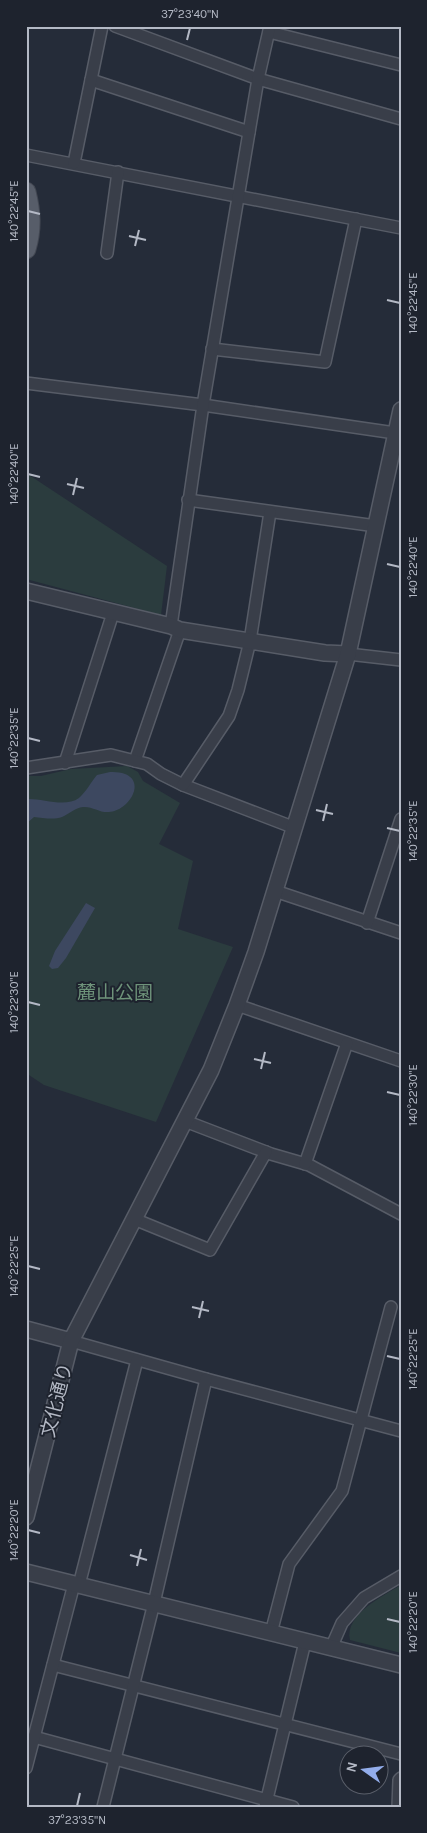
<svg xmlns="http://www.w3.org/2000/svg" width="427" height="1833" font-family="Karla,'Noto Sans JP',sans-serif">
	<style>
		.green { fill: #2b3c3e }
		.water { fill: #3d4860 }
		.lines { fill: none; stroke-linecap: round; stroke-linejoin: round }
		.minor-casing { stroke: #575c67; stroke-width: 14 }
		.tertiary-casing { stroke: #575c67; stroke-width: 18 }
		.primary-casing { stroke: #424752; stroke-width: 21 }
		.minor { stroke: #393e49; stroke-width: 11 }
		.tertiary { stroke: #393e49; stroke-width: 15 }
		.primary { stroke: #575d69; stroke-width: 19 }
		.ticks { fill: none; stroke: #b4b9c5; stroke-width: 2 }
		.labels { text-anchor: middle; stroke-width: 4; stroke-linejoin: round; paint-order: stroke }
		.park-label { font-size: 19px; fill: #6e937a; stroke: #1e232e }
		.street-label { font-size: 19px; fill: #b4b9c5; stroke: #1e232e }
		.neatline { fill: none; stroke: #b4b9c5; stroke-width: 2 }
		.ticks-label { font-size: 12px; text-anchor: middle; fill: #b4b9c5 }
	</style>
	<rect width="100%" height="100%" fill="#252c39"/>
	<g class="green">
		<polygon points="26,473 167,566 161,615 26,579"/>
		<polygon points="127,766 138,772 143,781 180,803 159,844 193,861 178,929 233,947 156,1122 44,1085 26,1073 26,776 41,776 71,769"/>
		<path d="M 401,1585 L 401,1653 L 350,1640 C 344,1615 383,1596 401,1585 Z"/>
	</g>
	<g class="water">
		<path d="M 110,772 C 114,772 118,772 122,773 C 148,780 129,811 109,812 C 100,813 92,806 83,807 C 75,808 69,814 62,817 C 54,820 43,818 34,817 L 26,824 L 26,799 C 42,798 65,808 79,798 C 86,792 91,782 97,775 Z"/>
		<polygon points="86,903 95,908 66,958 58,968 52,969 49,966 55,951"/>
	</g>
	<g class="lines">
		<g class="minor-casing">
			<g id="minor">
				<polyline points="115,26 258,79 401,119"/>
				<polyline points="269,32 401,65"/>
				<polyline points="91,80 249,132"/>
				<polyline points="26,155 401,228"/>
				<polyline points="74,163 102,26"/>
				<polyline points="107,253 118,172"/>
				<polyline points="212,349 325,362 356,219"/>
				<polyline points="26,383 203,405 395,433"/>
				<polyline points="188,500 376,526"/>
				<polyline points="171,626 203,405 258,79 270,26"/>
				<polyline points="348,654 401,660"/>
				<polyline points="135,761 180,630"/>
				<polyline points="65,763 113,613"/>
				<polyline points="26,768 111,755 147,764 161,774 183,785 295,828"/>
				<polyline points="183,785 229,716 238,690 250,641 270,512"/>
				<polyline points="275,891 401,933"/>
				<polyline points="367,923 401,819"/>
				<polyline points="237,1005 401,1061"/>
				<polyline points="185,1121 271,1154 309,1165 401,1214"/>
				<polyline points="305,1164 347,1043"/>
				<polyline points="134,1219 210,1250 266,1152"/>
				<polyline points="71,1341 206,1379 401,1431"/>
				<polyline points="79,1585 137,1360"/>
				<polyline points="271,1633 289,1564 342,1491 391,1307"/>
				<polyline points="331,1648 342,1623 364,1598 401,1576"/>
				<polyline points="53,1665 401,1754"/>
				<polyline points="34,1737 293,1807"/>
				<polyline points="26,1768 74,1584"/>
				<polyline points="103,1807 154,1603 206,1379"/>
				<polyline points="265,1807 305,1642"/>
				<polyline points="398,1807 399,1780 401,1778"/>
			</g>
		</g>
		<g class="tertiary-casing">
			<g id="tertiary">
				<polyline points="26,591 171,626 180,630 325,653 348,654"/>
				<polyline points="26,1329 71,1341"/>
				<polyline points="26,1517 71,1341 211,1070 237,1005 256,952 348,654 401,410"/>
				<polyline points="26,1572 401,1665"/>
			</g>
		</g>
		<g class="primary-casing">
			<path id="primary" d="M 26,192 C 31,212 32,229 26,249"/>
		</g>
		<use href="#minor" class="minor"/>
		<use href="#tertiary" class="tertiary"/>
		<use href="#primary" class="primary"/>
	</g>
	<path class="ticks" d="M 187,40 L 190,28M 28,211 L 40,214M 129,236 L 146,240M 135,246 L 139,230M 387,300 L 400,303M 28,474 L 40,477M 67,484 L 84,488M 73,495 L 77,478M 387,564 L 400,567M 28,738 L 40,741M 316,810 L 333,814M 323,821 L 327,804M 387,828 L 400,831M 28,1002 L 40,1005M 254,1059 L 271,1063M 261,1069 L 265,1052M 387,1092 L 400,1095M 28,1266 L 40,1269M 192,1307 L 209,1311M 199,1318 L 203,1301M 387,1356 L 400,1359M 28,1530 L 40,1533M 130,1555 L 147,1560M 137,1566 L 141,1549M 387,1619 L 400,1622M 77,1806 L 80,1793"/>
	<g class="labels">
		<g class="park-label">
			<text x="115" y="999">麓山公園</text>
		</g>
		<g class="street-label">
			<text transform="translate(56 1400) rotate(-76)" y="7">文化通り</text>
		</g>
	</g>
	<rect width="427" height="1833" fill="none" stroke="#1e232e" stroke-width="55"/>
	<g transform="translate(364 1770) rotate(284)"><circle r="24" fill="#1e232e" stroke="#5a5f6a"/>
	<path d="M0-4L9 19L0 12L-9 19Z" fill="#93adeb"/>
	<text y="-8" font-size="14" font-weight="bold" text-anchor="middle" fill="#b4b9c5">N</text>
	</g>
	<rect x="28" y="28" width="372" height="1778" class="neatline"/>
	<g class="ticks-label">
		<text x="190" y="18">37°23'40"N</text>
		<text transform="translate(14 211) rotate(-90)" y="4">140°22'45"E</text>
		<text transform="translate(413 303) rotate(-90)" y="4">140°22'45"E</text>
		<text transform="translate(14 474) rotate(-90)" y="4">140°22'40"E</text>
		<text transform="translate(413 567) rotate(-90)" y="4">140°22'40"E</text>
		<text transform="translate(14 738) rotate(-90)" y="4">140°22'35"E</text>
		<text transform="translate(413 831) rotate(-90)" y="4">140°22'35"E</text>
		<text transform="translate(14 1002) rotate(-90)" y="4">140°22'30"E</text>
		<text transform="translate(413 1095) rotate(-90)" y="4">140°22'30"E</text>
		<text transform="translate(14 1266) rotate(-90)" y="4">140°22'25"E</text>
		<text transform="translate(413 1359) rotate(-90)" y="4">140°22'25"E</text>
		<text transform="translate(14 1530) rotate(-90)" y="4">140°22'20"E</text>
		<text transform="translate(413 1622) rotate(-90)" y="4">140°22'20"E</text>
		<text x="77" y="1824">37°23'35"N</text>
	</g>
</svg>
